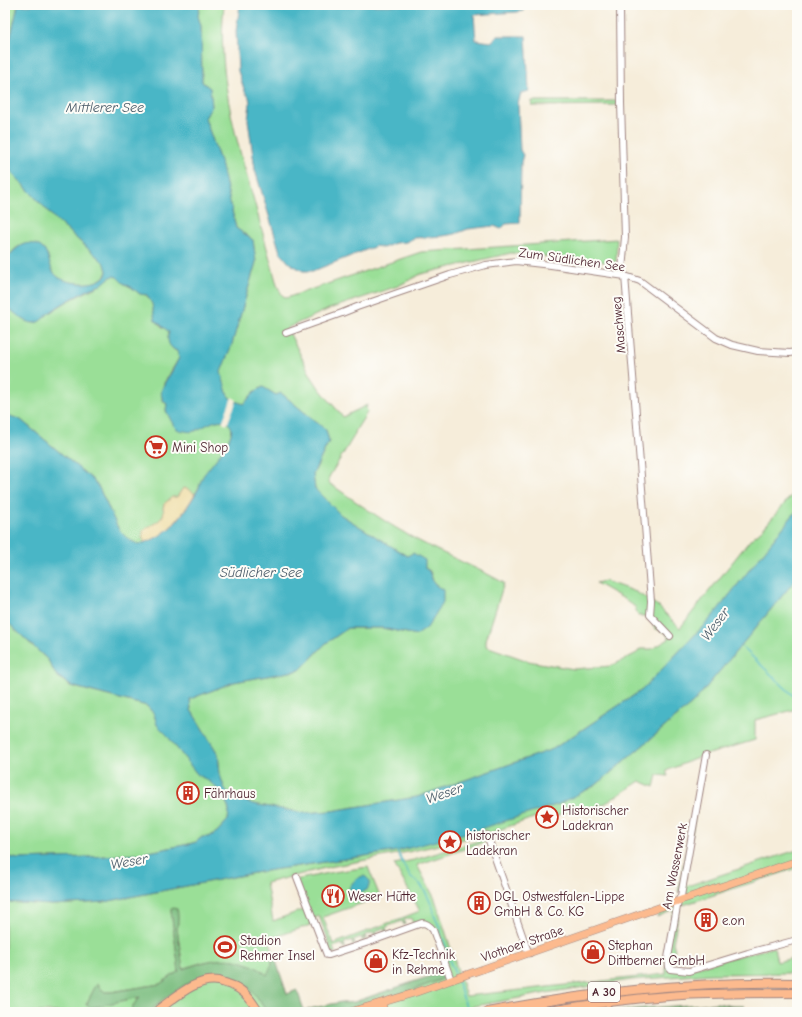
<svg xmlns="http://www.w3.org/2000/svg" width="802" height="1017" font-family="'Comic Neue',sans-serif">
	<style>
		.green { fill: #9adf97; stroke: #727f61 }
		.forest { fill: #7bbe80; stroke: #626e56 }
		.sand { fill: #eeda9e; stroke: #9c7c64 }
		.water { fill: #4ab6c6; stroke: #4a6a78 }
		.pier { fill: #f6edda }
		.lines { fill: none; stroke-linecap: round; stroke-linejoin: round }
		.stream { stroke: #4ab6c6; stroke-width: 1.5 }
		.minor-casing { stroke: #a08682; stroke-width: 8 }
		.major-casing { stroke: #a08682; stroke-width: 8 }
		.highway-casing { stroke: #a08682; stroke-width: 10 }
		.minor { stroke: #fff; stroke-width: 6 }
		.major { stroke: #fcba8e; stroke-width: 7 }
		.highway { stroke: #fcba8e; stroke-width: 8 }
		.labels { text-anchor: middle; stroke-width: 4; stroke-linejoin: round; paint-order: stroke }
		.shield { fill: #fdfcf7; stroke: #806168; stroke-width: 1 }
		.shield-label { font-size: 12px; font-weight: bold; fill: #4a1f2b }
		.street-label { font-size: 13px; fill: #4a1f2b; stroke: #fdfcf7 }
		.poi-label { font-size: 13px; fill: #4a1f2b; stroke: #fdfcf7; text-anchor: start }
		.water-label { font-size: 14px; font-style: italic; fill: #4a5b69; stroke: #fdfcf7 }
	</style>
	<rect width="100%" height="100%" fill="#fdfcf7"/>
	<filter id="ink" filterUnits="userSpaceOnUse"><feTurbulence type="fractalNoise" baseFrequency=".025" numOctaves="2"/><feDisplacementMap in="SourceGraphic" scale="8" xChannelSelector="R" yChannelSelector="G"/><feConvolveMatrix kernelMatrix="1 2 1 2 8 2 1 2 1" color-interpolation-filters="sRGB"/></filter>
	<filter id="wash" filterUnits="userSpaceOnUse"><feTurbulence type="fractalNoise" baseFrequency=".012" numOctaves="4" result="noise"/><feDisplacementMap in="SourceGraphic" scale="16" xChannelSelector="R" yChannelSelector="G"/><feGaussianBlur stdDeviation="0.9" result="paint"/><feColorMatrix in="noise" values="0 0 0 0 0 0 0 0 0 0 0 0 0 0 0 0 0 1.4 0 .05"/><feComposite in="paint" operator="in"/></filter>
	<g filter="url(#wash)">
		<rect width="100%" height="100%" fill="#f6edda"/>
		<g class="green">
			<polygon points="5,5 18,5 5,62"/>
			<path d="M 200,5 L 224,5 C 217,72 234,133 253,197 C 261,226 269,256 277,285 L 282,295 L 286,298 L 421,252 L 617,239 L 616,263 L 511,253 L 421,274 L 398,286 L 329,309 L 287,328 L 311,376 L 319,388 L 343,417 L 367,405 L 366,409 L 368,411 L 356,430 L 354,436 L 329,477 L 329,483 C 358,503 387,524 419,541 C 447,556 476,567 504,583 L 486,640 L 486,646 L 528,661 L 574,669 L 611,666 L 637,653 L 640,649 L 652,649 L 669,639 L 666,633 L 654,628 L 653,621 L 647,616 L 638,616 L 635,607 L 626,600 L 596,583 L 605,581 L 636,592 L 658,606 L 680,628 L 706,595 L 751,539 L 762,530 L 797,489 L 797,510 L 712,617 L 642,690 L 553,749 L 417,797 L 331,811 L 304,813 L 253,804 L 236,798 L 232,797 L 229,795 L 224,787 L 220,775 L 218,754 L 191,710 L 190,699 L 234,682 L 300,670 L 325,644 L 348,628 L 382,628 L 417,635 L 434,584 L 430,571 L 341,515 L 315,489 L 313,475 L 329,441 L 326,430 L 281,393 L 276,395 L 263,387 L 254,392 L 244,404 L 234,401 L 228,396 L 220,372 L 232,344 L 256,262 L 253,240 L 236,228 L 222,167 L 205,118 L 212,106 L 210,88 L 202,82 L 201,26 L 198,16 Z"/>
			<polygon points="532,101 618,101 618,105 532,106"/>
			<path d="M 5,165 L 58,222 L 101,260 L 105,264 L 107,271 C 105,278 99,281 91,283 C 80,284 66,283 58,277 C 50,271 50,262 47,254 C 40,241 22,241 13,251 C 9,255 8,260 5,265 Z"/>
			<path d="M 113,276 L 117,277 L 123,283 L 131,287 L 140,294 L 147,295 C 148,298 151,301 152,303 C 158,316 151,322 168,330 L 174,350 L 177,351 L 179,358 L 164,383 L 162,398 L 164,402 L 167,404 L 166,411 L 168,414 L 195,431 C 205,426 216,417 226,422 C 227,422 231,425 231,426 C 237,435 211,465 206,473 C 202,478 201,484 198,489 C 193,497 188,505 183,513 C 181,516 178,520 176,522 C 170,527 146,544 139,544 C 131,544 122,534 118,528 L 99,488 L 93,480 L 21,420 L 5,414 L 5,304 L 12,311 L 33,323 L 38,322 L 42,319 L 49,313 L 68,301 L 100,285 L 109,278 Z"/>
			<path d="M 797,578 L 797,709 L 755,720 L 755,740 L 702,756 L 666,771 L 668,776 L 657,775 L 654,787 L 640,781 L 606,803 L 597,807 L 594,810 L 581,808 L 541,820 L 539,816 L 490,833 L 408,852 L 329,867 L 266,883 L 273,921 L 305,909 L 295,880 L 334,872 L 368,867 L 380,897 L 323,917 L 333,944 L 420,911 L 394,864 L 414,860 L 485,839 L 485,842 L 417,865 L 435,899 L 466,996 L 666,974 L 666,955 L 674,910 L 657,917 L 658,912 L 680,906 L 684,890 L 678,892 L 700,779 L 685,884 L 687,886 L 797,850 L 797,868 L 680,906 L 673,943 L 675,950 L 670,954 L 671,962 L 676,967 L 689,969 L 774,947 L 777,962 L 797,957 L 797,973 L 710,974 L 631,980 L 552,992 L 469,1007 L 471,1012 L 345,1012 L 402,994 L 440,980 L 444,977 L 445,971 L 434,928 L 413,923 L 411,918 L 404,920 L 405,924 L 404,925 L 402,921 L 386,927 L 387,932 L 385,932 L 384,928 L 376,931 L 377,935 L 375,936 L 374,932 L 366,935 L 367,939 L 366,940 L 364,936 L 363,936 L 364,940 L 363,941 L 361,937 L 353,940 L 355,944 L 353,945 L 352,940 L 344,943 L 345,948 L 344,948 L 342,944 L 333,947 L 335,953 L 329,953 L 326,947 L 330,945 L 319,916 L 315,918 L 316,923 L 269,939 L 274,955 L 272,960 L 272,964 L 267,975 C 262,972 257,967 251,965 C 229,955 205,960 183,969 L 177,929 L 178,923 L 171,911 L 179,971 L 160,984 L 111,992 L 105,992 L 100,988 L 98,983 L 86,1004 L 121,1001 L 141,997 L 134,1004 L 130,1012 L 5,1012 L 5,902 L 52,905 L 104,902 L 259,872 L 398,851 L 559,804 L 596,785 L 621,764 L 694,702 Z"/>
			<polygon points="5,620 48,660 56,675 70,686 147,706 154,714 157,725 168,736 197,774 210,782 220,791 228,806 229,811 228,820 217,832 209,837 202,837 196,842 189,844 139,854 90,857 18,859 5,856"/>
			<path d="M 206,975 C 225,974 245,980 257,996 C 260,1001 263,1007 267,1012 L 150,1012 C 161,996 188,982 206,975 Z"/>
		</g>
		<g class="forest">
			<path d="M 174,908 L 177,909 C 179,915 178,923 177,929 L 183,969 C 206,961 227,954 251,965 C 257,967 262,971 267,975 L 272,964 L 272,960 L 274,955 L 287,994 L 297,990 L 304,1010 L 341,1002 L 344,1003 L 354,1002 L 445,971 L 444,977 L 440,980 L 402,994 L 345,1012 L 267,1012 C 263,1007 260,1001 257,997 C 246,982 224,971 206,976 C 196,978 187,984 178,989 C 168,996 157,1002 150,1012 L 130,1012 L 134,1004 L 140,997 L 121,1001 L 91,1008 L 86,1005 L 97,983 L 100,988 L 105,992 L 111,992 L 160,984 L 179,971 L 171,911 L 171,909 Z"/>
			<polygon points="717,1003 732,1006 744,1006 742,1012 604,1012 647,1008"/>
		</g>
		<path class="sand" d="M 183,488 L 188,489 L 195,494 C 182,515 170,534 145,543 L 143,538 L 143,531 C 150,524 167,521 163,508 L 164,504 L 172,497 L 177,497 Z"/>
		<g class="water">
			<path d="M 18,5 L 200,5 L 198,16 L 201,26 L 202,82 L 210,88 L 212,106 L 205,118 L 222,167 L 236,228 L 253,240 L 256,262 L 232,344 L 221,372 L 228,396 L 234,401 L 244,404 L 254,392 L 263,387 L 276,395 L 281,393 L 326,430 L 329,441 L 313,474 L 315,489 L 341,515 L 407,556 L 413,553 L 425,560 L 425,568 L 429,571 L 434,584 L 443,590 L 443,602 L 427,628 L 417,635 L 382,628 L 348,628 L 325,644 L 300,670 L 234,682 L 190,699 L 191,710 L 218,754 L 220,775 L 224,787 L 229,795 L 232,797 L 236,798 L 253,804 L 304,813 L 331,811 L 417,797 L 553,749 L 642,690 L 712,617 L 797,510 L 797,578 L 694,702 L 621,764 L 596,785 L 559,804 L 477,830 L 398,851 L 259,872 L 104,902 L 52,905 L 5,902 L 5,856 L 18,859 L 90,857 L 139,854 L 189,844 L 196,842 L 202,837 L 209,837 L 217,832 L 228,820 L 229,811 L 228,806 L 220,791 L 210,782 L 197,774 L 169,738 L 168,736 L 157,725 L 154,714 L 147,706 L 71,686 L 56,675 L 48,660 L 5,620 L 5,414 L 21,420 L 93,480 L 99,488 L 118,528 C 123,535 130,542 139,544 C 153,541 164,534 175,523 C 182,516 194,497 199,488 C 200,484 201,480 203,476 C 209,467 239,435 230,425 C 221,414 206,426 197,430 C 193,432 189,432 185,431 C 180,431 175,429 173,424 C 171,421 167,413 166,410 C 166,408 167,406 167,404 C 155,395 165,382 171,373 C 174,368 176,363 179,358 L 177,351 C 169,348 166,340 169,332 L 155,320 L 152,304 L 147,295 L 140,294 L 131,287 L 123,283 L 117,277 L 113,276 C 108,278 105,282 101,285 C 98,286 95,287 92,288 C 77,296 62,303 49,313 C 44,317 40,323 33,323 C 23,322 11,310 5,304 C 5,292 3,278 5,266 C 6,258 14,249 22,245 C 28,242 36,243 42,248 C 51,255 48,270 58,277 C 68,284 96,287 105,276 C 106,276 107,272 107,271 L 105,264 L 101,260 L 58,222 L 5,165 L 5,62 Z"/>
			<polygon points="240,5 527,5 523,11 517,12 474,15 476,40 491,42 498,36 526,36 529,91 521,93 518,104 520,150 523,155 521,162 520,223 506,224 501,229 494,226 468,229 455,234 443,236 414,238 406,242 395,243 383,248 376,246 313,271 303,271 289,263 280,252 255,170 248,120 250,103 249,97 245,92 238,71 236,31"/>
			<path d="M 363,876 L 366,877 L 370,881 L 368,889 L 363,892 L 352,891 L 349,888 C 352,882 357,878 363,876 Z"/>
		</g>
		<polygon class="pier" points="232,397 237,400 227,425 222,423"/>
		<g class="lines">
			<g class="stream">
				<polyline points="741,646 796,698"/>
				<polyline points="397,850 404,866 411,877 420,884 426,893 433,908 434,915 440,928 441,934 449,955 448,957 456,976"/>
				<polyline points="457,980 468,1012"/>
			</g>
		</g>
	</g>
	<g filter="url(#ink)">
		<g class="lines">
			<g class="minor-casing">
				<g id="minor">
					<polyline points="620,5 621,103 625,237 622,270 625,276 651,601 650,615 670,636"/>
					<polyline points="286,333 342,313 357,307 450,275 486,265 516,261 551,265 625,276 640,281 716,338 732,345 758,351 790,353 797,352"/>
					<polyline points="706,755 681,896 678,901 668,958 669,967 670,969 689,971 748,953 797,940"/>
					<polyline points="487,835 527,949 530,953"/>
					<path d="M 297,877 L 327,955 L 329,955 L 369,942 L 422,923 C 427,923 430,926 433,930 L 451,980"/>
				</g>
			</g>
			<g class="major-casing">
				<g id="major">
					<polyline points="350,1012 414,993 678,901 797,861"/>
					<polyline points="368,1012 383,1007"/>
				</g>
			</g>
			<g class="highway-casing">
				<g id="highway">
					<path d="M 156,1012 L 159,1009 C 176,997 197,977 219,981 C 222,982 225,983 228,984 C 235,986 243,991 248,997 C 252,1001 255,1007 259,1012"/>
					<path d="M 487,1012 C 589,992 693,981 797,983"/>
					<path d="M 543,1012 C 589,1004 635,998 682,995 C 720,993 759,993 797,993"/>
				</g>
			</g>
			<use href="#minor" class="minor"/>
			<use href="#major" class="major"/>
			<use href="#highway" class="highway"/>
		</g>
	</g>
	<defs>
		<g id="supermarket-ring" transform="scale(1.15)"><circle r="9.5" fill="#fdfcf7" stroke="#c8321e" stroke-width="1.5"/><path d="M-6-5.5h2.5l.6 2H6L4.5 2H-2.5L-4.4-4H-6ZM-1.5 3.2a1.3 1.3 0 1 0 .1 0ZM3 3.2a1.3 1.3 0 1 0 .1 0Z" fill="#c8321e"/></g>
		<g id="building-ring" transform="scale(1.15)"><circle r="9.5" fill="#fdfcf7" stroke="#c8321e" stroke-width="1.5"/><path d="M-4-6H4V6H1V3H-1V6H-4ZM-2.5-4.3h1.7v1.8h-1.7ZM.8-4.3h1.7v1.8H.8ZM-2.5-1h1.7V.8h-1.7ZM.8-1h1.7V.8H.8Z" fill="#c8321e"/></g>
		<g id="sight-ring" transform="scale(1.15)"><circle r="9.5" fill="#fdfcf7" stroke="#c8321e" stroke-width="1.5"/><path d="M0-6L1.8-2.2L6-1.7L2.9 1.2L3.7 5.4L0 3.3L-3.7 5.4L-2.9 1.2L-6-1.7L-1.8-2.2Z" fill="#c8321e"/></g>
		<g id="restaurant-ring" transform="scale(1.15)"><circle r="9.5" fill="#fdfcf7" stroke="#c8321e" stroke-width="1.5"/><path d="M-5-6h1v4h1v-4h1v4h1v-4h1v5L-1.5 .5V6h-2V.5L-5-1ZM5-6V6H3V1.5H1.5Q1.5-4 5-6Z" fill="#c8321e"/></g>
		<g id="stadium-ring" transform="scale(1.15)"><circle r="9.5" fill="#fdfcf7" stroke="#c8321e" stroke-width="1.5"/><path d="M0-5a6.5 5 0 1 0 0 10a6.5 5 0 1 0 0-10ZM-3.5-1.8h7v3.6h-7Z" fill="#c8321e"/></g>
		<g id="shop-ring" transform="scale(1.15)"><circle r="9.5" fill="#fdfcf7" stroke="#c8321e" stroke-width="1.5"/><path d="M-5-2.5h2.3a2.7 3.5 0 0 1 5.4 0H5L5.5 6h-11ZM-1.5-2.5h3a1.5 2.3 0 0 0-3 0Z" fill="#c8321e"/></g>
	</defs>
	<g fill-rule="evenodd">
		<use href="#supermarket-ring" x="156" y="447"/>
		<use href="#building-ring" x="188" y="793"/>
		<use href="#sight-ring" x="547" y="817"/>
		<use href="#sight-ring" x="450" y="842"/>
		<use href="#restaurant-ring" x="333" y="896"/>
		<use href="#building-ring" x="479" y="903"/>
		<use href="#building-ring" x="706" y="920"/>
		<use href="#stadium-ring" x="225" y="947"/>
		<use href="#shop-ring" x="593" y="952"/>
		<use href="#shop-ring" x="376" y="961"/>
	</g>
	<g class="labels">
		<rect class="shield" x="588" y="982" width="32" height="20" rx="3"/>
		<g class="shield-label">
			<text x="604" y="996">A 30</text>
		</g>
		<g class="street-label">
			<text transform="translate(572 259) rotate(8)" y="5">Zum Südlichen See</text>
			<text transform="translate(618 325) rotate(-95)" y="5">Maschweg</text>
			<text transform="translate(674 866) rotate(-79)" y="5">Am Wasserwerk</text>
			<text transform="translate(522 943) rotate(-19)" y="5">Vlothoer Straße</text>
		</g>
		<g class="poi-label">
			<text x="172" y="452">Mini Shop</text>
			<text x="204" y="798">Fährhaus</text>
			<text x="562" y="815">Historischer<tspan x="562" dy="15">Ladekran</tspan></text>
			<text x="466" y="840">historischer<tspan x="466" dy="15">Ladekran</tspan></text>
			<text x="348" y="901">Weser Hütte</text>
			<text x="494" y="901">DGL Ostwestfalen-Lippe<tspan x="494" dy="15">GmbH &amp; Co. KG</tspan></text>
			<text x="722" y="925">e.on</text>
			<text x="240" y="945">Stadion<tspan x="240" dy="15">Rehmer Insel</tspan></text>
			<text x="608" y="950">Stephan<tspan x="608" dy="15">Dittberner GmbH</tspan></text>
			<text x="392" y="959">Kfz-Technik<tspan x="392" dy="15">in Rehme</tspan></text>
		</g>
		<g class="water-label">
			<text x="105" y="112">Mittlerer See</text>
			<text x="261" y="577">Südlicher See</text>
			<text transform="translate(715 624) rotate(-53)" y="5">Weser</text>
			<text transform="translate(444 793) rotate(-19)" y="5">Weser</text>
			<text transform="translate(129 861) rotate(-10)" y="5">Weser</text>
		</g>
	</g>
	<rect width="802" height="1017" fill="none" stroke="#fdfcf7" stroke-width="20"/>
</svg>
